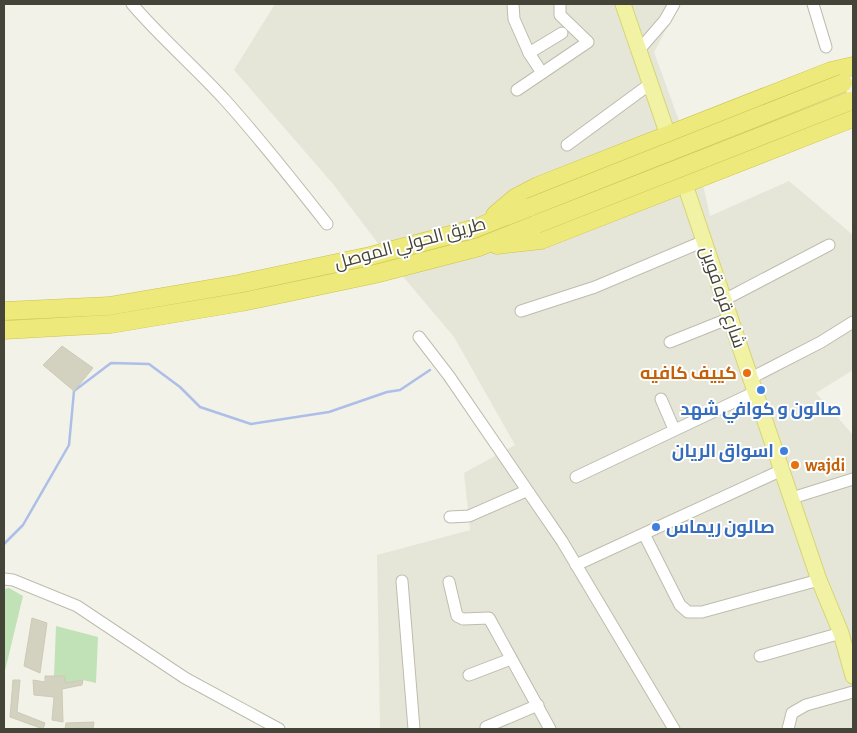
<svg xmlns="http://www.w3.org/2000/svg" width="857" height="733" font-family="'Alegreya Sans',Cairo,sans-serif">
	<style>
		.residential { fill: #e6e6d8 }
		.green { fill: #c1e2b7 }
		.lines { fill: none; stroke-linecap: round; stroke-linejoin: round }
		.stream { stroke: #adbee8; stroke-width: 2.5 }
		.building { fill: #d3d1c0; stroke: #cdcbb4 }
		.minor-casing { stroke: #bdbcad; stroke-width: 13 }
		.major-casing { stroke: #d5d574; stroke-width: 17 }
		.highway-casing { stroke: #cbc34b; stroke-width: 19 }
		.minor { stroke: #fff; stroke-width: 11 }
		.major { stroke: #f1f2a3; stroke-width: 15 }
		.highway { stroke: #ede97a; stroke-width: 18 }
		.highway-bridge-casing { stroke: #cbc34b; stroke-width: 19; stroke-linecap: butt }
		.highway-bridge { stroke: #ede97a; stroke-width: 18 }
		.food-dot { fill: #e8710a; stroke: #fff; stroke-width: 2 }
		.shop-dot { fill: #3f7fe0; stroke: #fff; stroke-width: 2 }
		.labels { text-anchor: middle; stroke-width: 4; stroke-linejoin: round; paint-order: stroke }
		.street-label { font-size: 18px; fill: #454438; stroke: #fff }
		.food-label { font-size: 18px; font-weight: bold; fill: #c56008; stroke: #fff; text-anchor: end }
		.shop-label { font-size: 18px; font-weight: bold; fill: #366cbe; stroke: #fff }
	</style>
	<rect width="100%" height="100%" fill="#f2f2e9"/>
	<polygon class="residential" points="275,4 680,4 654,52 704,189 710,216 789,181 853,235 853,370 816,393 853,435 853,729 380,729 377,555 470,530 464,473 515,445 454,337 405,279 333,184 234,70"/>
	<g class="green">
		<polygon points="9,588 23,596 4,675 4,589"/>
		<polygon points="56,626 98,637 96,683 83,680 65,683 65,676 54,676"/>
	</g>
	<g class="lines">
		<polyline class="stream" points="4,544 23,525 69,445 74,391 111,363 149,364 180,387 200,407 251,424 329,412 387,392 400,390 430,370"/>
	</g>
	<g class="building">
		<polygon points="62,346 93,368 74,391 43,365"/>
		<polygon points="32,618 47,623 40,673 24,666"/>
		<polygon points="45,676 65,676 65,683 83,680 82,685 62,689 63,722 52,720 54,697 34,695 33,680 45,682"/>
		<polygon points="13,680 20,680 17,712 45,723 43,729 10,717"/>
		<polygon points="94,722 93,729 65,729 66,723"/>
	</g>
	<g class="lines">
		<g class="minor-casing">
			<g id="minor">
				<path d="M 132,4 C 161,38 195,67 225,100 C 261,140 294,182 327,224"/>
				<polyline points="513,4 514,19 529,53"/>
				<polyline points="813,4 826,47"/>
				<polyline points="639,50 665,20 674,4"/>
				<polyline points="542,73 529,53 562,33"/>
				<polyline points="517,90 588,42 560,15 560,4"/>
				<polyline points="567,145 650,84"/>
				<polyline points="724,300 829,245"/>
				<polyline points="521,311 595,287 704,241"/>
				<polyline points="419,337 449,376 562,541 674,729"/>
				<polyline points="670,342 730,318"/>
				<polyline points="751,378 821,342 853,322"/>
				<polyline points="661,399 674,429"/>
				<polyline points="576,477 755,392"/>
				<polyline points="792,498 853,479"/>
				<polyline points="450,517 469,516 526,491"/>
				<polyline points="644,534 680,605 688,612 702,612 819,580"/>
				<polyline points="576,565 782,470"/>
				<polyline points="4,579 13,580 77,606 185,678 279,729"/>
				<polyline points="402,581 414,729"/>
				<polyline points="449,582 457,616 463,619 489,618 550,729"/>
				<polyline points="760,656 841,633"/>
				<polyline points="469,675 511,659"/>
				<polyline points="486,727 538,705"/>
				<polyline points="788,729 792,713 806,705 853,692"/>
			</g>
		</g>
		<g class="major-casing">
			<g id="major">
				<polyline points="623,4 671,144"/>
				<polyline points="681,173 819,580 841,633 853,676"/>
			</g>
		</g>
		<g class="highway-casing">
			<g id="highway">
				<polyline points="495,215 515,198 538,186 831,71 853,66"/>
				<polyline points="497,245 541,240 853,118"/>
				<polyline points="4,311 109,306 238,284 370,256 473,229 530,207"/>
				<polyline points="4,330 111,324 242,302 375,274 479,247 537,224"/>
			</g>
		</g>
		<use href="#minor" class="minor"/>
		<use href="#major" class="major"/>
		<use href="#highway" class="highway"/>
		<g class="highway-bridge-casing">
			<g id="highway-bridge">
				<polyline points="530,207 843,83"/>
				<polyline points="537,224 850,101"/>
			</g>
		</g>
		<use href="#highway-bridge" class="highway-bridge"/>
	</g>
	<g class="food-dot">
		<circle cx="747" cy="373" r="5"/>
		<circle cx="795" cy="465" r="5"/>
	</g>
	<g class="shop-dot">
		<circle cx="761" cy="390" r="5"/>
		<circle cx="784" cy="451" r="5"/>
		<circle cx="656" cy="527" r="5"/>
	</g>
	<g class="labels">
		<g class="street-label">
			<text transform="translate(410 243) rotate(-15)" y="6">طريق الحولي الموصل</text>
			<text transform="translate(723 297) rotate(71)" y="6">شارع قره قوين</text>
		</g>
		<g class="food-label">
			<text x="737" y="379">كييف كافيه</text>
			<text x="805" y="471" text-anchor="start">wajdi</text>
		</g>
		<g class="shop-label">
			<text x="761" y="415">صالون و كوافي شهد</text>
			<text x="774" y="457" text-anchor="end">اسواق الريان</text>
			<text x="666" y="533" text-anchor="start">صالون ريماس</text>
		</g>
	</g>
	<rect width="857" height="733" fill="none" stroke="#454438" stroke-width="10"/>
</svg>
